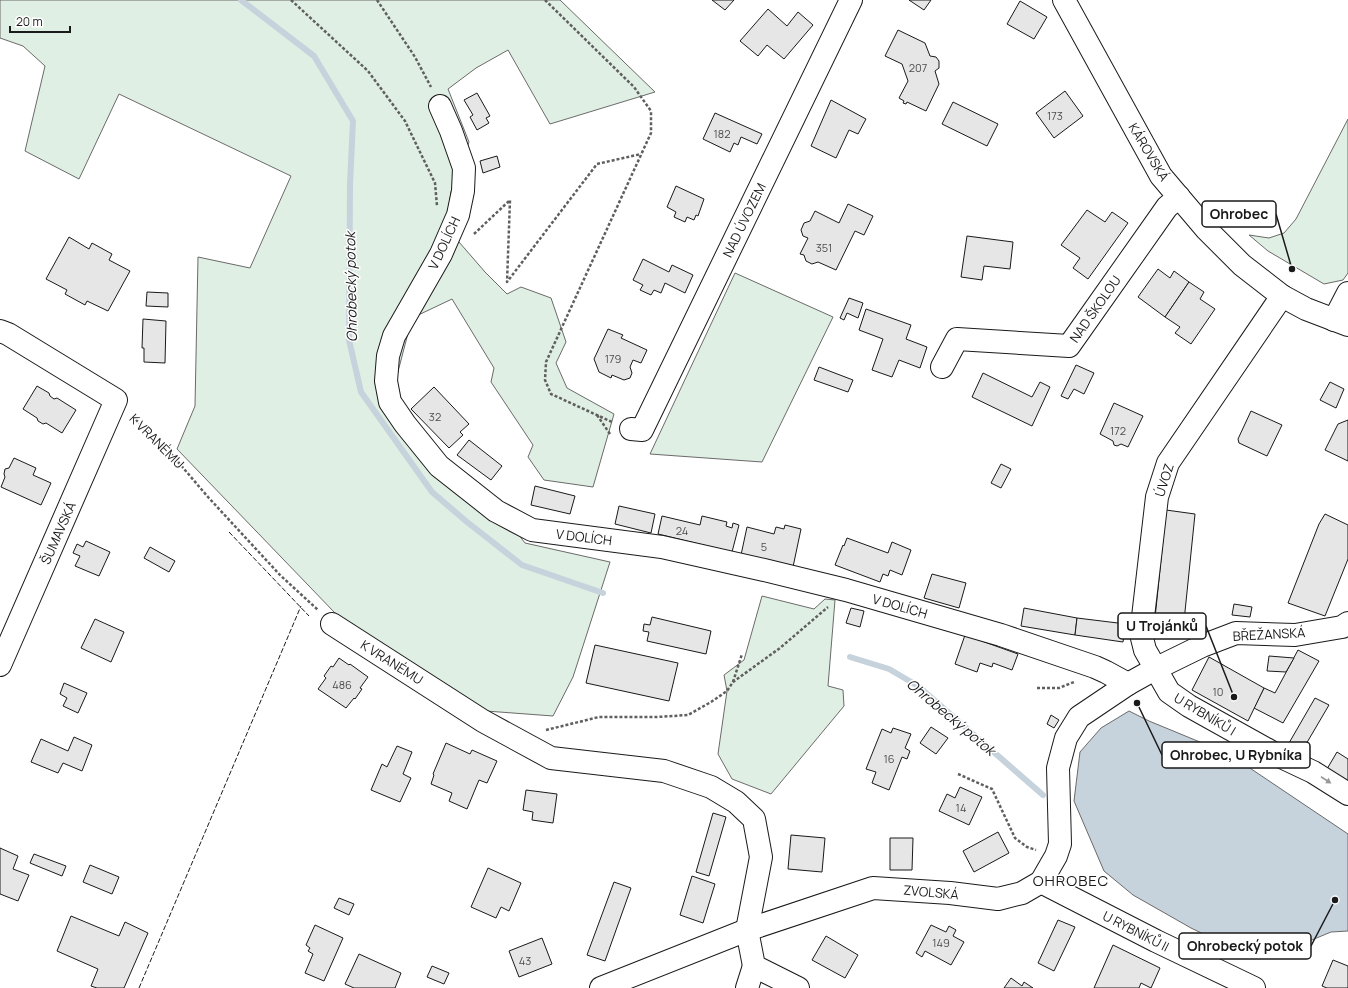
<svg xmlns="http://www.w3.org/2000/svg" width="1348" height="988" font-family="Manrope,sans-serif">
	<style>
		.green { fill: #e0efe3; stroke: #6a6a6a }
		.water { fill: #c6d2dc; stroke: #6a6a6a }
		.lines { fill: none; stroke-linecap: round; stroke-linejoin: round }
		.stream { stroke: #c6d2dc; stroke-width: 6 }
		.building { fill: #e6e6e6; stroke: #1a1a1a }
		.minor-casing { stroke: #1a1a1a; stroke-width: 24 }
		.path { stroke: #5f5f5f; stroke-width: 2.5; stroke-dasharray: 3 2; stroke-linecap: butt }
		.minor { stroke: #fff; stroke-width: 22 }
		.fence { stroke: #1a1a1a; stroke-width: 1; stroke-dasharray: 5 2; stroke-linecap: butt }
		.oneway { fill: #989898 }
		.labels { text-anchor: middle; stroke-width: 3; stroke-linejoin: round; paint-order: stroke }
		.number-label { font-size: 11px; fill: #4d4d4d }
		.street-label { font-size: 13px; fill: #1a1a1a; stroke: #fff }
		.water-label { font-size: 14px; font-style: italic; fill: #1a1a1a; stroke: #fff }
		.quarter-label { font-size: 15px; letter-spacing: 1px; fill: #1a1a1a; stroke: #fff }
		.leader { fill: none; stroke: #1a1a1a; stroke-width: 1.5 }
		.callout-dot { fill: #1a1a1a; stroke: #fff; stroke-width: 1.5 }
		.callout { fill: #fff; stroke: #1a1a1a; stroke-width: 1.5 }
		.callout-label { font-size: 14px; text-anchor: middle; font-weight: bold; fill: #1a1a1a }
	</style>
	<rect width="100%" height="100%" fill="#fff"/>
	<g class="green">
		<polygon points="0,0 560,0 655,92 550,124 508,50 476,68 448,89 469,142 451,192 446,227 485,272 507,294 521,287 551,298 566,342 556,363 567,388 614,414 593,487 544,480 528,457 533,445 491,382 494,368 452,299 412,318 395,383 408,417 438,453 493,501 525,543 610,562 573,677 553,716 486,711 335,613 177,449 195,406 198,257 250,268 291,176 119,94 79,179 25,151 45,66 23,46 0,38"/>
		<polygon points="1348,119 1348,273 1343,280 1324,284 1268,251 1249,235 1269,238 1284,233 1296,219"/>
		<polygon points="735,273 833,317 762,462 650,454"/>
		<polygon points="762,596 814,609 825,599 835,600 828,686 843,690 844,706 771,794 732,779 718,754 727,691 724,675 744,660"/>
	</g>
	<polygon class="water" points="1129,711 1149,721 1229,754 1348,834 1348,931 1331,932 1271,957 1245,954 1191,928 1133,895 1104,871 1074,801 1080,752 1101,728"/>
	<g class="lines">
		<g class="stream">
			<polyline points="241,0 314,56 353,121 350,184 349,340 361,392 432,492 467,522 522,565 603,593"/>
			<polyline points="850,657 889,669 918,686 1043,795"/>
		</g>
	</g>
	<g class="building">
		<polygon points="712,0 734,0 725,10"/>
		<polygon points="909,0 931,0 924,10"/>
		<polygon points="1020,1 1047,17 1034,39 1007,24"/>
		<polygon points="768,9 787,26 798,12 813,25 784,59 767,45 758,56 740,41"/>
		<polygon points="898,30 925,43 930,56 936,57 939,61 939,68 935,71 939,84 926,111 907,102 906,104 903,103 904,101 899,98 908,81 902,64 885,56"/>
		<polygon points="1065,91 1083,116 1054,138 1036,113"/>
		<polygon points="477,93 490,116 486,118 489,123 477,130 470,117 473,115 464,100"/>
		<polygon points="831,100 866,119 858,134 849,130 836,158 811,146"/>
		<polygon points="953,102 998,124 987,146 942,124"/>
		<polygon points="715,113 762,134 757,144 741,137 738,145 734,143 730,152 703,139"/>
		<polygon points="497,156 500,167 483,173 480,161"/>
		<polygon points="676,186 704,199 698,216 696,215 694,220 687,217 685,222 674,217 676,212 667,207"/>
		<polygon points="848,204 873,216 864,235 855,231 836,270 818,262 812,264 806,261 804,255 800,254 808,238 803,236 801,230 804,223 810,221 815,211 839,223"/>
		<polygon points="1087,210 1105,222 1112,212 1128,223 1088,279 1073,268 1080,258 1061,245"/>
		<polygon points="967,236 1013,242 1010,269 984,266 982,280 961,277"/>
		<polygon points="69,237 89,249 92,243 112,254 109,260 130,271 108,311 87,301 85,305 65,294 67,290 46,279"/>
		<polygon points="643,259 669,272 672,265 693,275 685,293 665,283 661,293 654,290 651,295 640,290 643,285 633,280"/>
		<polygon points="1158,269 1170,278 1174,271 1189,282 1165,317 1138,297"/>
		<polygon points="1189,282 1204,292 1200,299 1215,309 1191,344 1175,333 1180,327 1165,317"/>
		<polygon points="147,292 168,293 168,307 146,306"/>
		<polygon points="849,298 863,303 858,318 847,313 844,320 840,318"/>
		<polygon points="866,309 911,325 906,339 927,347 920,368 899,360 892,377 872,370 883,339 859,330"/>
		<polygon points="143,319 166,321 165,363 144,362 144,348 142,348"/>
		<polygon points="608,329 623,335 621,338 647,350 641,363 633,360 630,367 632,373 630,378 624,380 612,375 611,378 599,372 594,359"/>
		<polygon points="1076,365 1094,373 1084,394 1074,389 1068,399 1061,396"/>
		<polygon points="819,367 853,380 848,392 814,380"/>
		<polygon points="983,373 1032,397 1040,382 1050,387 1032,426 972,397"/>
		<polygon points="1330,382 1344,389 1336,408 1320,400"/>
		<polygon points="37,386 49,393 50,396 54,399 57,398 76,410 62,433 46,423 43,424 38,421 37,418 23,409"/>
		<polygon points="434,387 469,424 460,432 463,435 449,448 411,409"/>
		<polygon points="1114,403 1143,416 1128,447 1121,444 1117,446 1114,445 1113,441 1100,434"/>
		<polygon points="1251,411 1282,425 1267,456 1239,443 1238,439"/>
		<polygon points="1348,420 1348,461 1325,450 1338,424"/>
		<polygon points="469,440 502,466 491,480 457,455"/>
		<polygon points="14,458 36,468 33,475 51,483 41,505 1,487 5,477 4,474 5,469 9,468"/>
		<polygon points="1001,464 1011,469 1001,488 991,483"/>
		<polygon points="535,486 575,496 570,514 531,505"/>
		<polygon points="619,506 655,514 651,533 615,524"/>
		<polygon points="1166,510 1195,514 1183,631 1154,628"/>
		<polygon points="1325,514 1348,525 1348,559 1325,616 1288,603 1319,524"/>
		<polygon points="662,516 700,525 702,516 727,522 726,526 732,528 733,523 739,525 732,552 658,534"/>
		<polygon points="785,525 801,529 793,567 741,555 747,527 774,534 776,527 784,529"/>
		<polygon points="847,538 888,553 892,542 911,550 902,575 890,570 888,576 883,574 880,582 835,565 843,545 844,546"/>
		<polygon points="86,541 110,552 99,576 75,566 80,556 73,553 77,544 83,547"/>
		<polygon points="150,547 175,561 169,572 144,558"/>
		<polygon points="932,574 966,583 959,608 924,598"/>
		<polygon points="1234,604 1252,607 1250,617 1232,615"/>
		<polygon points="851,608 864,611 860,627 846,623"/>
		<polygon points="1024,608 1077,618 1075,635 1021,626"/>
		<polygon points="652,617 711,631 706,654 647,641 649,632 643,631 644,624 650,625"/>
		<polygon points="1077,618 1126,624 1123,642 1075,635"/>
		<polygon points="95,619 124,632 111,662 81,648"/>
		<polygon points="965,635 1018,654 1012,670 993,663 992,667 980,663 977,672 955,664"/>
		<polygon points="595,645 678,663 669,701 586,683"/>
		<polygon points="1298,650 1319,661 1283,723 1254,708 1264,688 1275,693"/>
		<polygon points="1269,656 1294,658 1286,672 1267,671"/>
		<polygon points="1209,657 1264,688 1248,721 1192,690"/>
		<polygon points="339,658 349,665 350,664 368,677 360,688 362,689 355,699 354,698 346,708 318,689 326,678 324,676 331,666 333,667"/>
		<polygon points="64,683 87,693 78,713 63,706 67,698 60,694"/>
		<polygon points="1315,698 1329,705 1302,751 1289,743"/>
		<polygon points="1051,715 1059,720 1054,728 1047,724"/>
		<polygon points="931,727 948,738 936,754 920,743"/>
		<polygon points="893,728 911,734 905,748 910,751 907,759 902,757 889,790 872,783 876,772 866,769 882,729 891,733"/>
		<polygon points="74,737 92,745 82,771 63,763 58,773 31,762 41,739 68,751"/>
		<polygon points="446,743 470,754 472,750 497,761 487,783 479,780 467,809 449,801 452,793 431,784 434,775 433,774"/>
		<polygon points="397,746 412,752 403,774 411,778 400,802 371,790 382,764 387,767"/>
		<polygon points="1337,752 1348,759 1348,783 1327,769"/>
		<polygon points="960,787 982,797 969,825 939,811 947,794 955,798"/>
		<polygon points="526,790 557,794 553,823 532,820 533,812 523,810"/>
		<polygon points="713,813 726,817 709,876 696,872"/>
		<polygon points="998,832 1009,853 974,872 963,851"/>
		<polygon points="791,835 825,838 822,872 788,869"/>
		<polygon points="890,838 913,838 912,870 890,870"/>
		<polygon points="0,848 18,856 13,869 29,875 18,901 0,894"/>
		<polygon points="34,854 66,866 62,876 30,863"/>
		<polygon points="90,865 119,877 112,894 83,882"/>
		<polygon points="488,868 521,883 509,911 501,907 496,918 471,907"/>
		<polygon points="692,876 715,884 703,923 680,915"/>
		<polygon points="614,882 631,888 605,961 587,955"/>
		<polygon points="339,898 354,904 349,915 334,908"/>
		<polygon points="71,916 119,936 125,922 148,933 124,988 97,988 91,986 98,969 57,951"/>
		<polygon points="1058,920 1075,927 1054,971 1038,963"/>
		<polygon points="315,925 343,938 324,981 305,973 313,954 308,951 310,948 306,945"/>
		<polygon points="931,925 946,932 949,926 956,930 953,936 964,942 951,965 925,951 922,957 916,953"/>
		<polygon points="826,936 858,955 845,978 812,960"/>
		<polygon points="542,938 552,964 519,977 509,951"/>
		<polygon points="1113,945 1160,968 1151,988 1141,983 1139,988 1094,988"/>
		<polygon points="359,954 401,973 395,988 354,988 345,984"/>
		<polygon points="1333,960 1348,966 1348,988 1327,988 1322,986"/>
		<polygon points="432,966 449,973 444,984 427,977"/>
		<polygon points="1011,978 1022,986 1024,982 1033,988 1004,988"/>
	</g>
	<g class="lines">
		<g class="minor-casing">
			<g id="minor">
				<polyline points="1064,0 1161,176 1206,229 1242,265 1282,296 1306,309 1348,325"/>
				<polyline points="440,106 451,131 464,168 463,191 458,215 441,254 394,336 388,356 386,381 390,402 405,424 439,466 496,511 532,530 662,547 764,570 846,590 1001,635 1095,667 1106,672 1128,684"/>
				<polyline points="1282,296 1168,463 1157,497 1141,634 1145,650 1169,692 1189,706 1277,755 1313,772 1348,794"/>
				<polyline points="1334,320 1348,293"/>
				<polyline points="0,331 8,334 116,400 0,665"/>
				<polyline points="942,367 957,339 1069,346 1167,207 1179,197"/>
				<polyline points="631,429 642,430 851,0"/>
				<polyline points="332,624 483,721 551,758 664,771 711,787 736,802 754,819 761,857 747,930 754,966 798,988"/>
				<polyline points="1041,882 1156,941 1254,988"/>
				<polyline points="601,988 747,930 873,888 950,893 998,899 1022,893 1041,882 1056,856 1060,844 1058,768 1066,738 1079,717 1128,684 1155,669 1202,646 1236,633 1295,635 1342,627 1348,623"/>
				<polyline points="747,988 754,966"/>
			</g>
		</g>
		<g class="path">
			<polyline points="291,0 368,71 405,121 435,183 437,206"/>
			<polyline points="377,0 415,57 431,87"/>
			<polyline points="545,0 634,87 651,111 651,133 546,362 545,380 551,394 612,422"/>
			<polyline points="474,234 510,200 507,282 597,164 641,154"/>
			<polyline points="597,415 610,434"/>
			<polyline points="132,416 173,456 208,497 280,575 318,610"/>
			<polyline points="733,682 742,654"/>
			<polyline points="1037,688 1059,688 1074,682"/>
			<polyline points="546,730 599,717 657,717 688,715 711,702 727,691 733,682 780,648 828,607"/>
			<polyline points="958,774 992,789 1015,838 1027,847 1036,850"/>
		</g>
		<use href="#minor" class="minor"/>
		<g class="fence">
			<polyline points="229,532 309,616"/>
			<polyline points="139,988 301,606"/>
		</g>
	</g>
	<defs><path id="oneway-solid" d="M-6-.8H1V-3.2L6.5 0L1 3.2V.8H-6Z"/></defs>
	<use class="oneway" href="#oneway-solid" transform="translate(1326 780) rotate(33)"/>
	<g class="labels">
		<g class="number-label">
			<text x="918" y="72">207</text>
			<text x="1055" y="120">173</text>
			<text x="722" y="138">182</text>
			<text x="824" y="252">351</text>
			<text x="613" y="363">179</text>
			<text x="435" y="421">32</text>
			<text x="1118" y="435">172</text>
			<text x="682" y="535">24</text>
			<text x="764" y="551">5</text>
			<text x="342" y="689">486</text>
			<text x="1218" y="696">10</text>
			<text x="889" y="763">16</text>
			<text x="961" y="812">14</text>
			<text x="941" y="947">149</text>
			<text x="525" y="965">43</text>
		</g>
		<g class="street-label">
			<text transform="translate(1149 152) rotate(59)" y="5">KÁROVSKÁ</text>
			<text transform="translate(744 220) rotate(-64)" y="5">NAD ÚVOZEM</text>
			<text transform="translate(444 243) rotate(-65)" y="5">V DOLÍCH</text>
			<text transform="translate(1095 309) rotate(-55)" y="5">NAD ŠKOLOU</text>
			<text transform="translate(157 441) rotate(45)" y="5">K VRANÉMU</text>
			<text transform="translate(1164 480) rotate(-72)" y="5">ÚVOZ</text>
			<text transform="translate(58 533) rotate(-66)" y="5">ŠUMAVSKÁ</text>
			<text transform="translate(584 537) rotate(7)" y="5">V DOLÍCH</text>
			<text transform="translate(900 606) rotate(16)" y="5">V DOLÍCH</text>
			<text transform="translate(1269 634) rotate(-3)" y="5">BŘEŽANSKÁ</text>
			<text transform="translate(392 662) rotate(32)" y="5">K VRANÉMU</text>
			<text transform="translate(1205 714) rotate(31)" y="5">U RYBNÍKŮ I</text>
			<text transform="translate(931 892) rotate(5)" y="5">ZVOLSKÁ</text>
			<text transform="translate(1136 931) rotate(27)" y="5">U RYBNÍKŮ II</text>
		</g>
		<g class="water-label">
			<text transform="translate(351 287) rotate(-91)" y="5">Ohrobecký potok</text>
			<text transform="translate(951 717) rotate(40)" y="5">Ohrobecký potok</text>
		</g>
		<g class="quarter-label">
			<text x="1071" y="886">OHROBEC</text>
		</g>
	</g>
	<path class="leader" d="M1292 269L1276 214M1234 697L1206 626M1137 703L1162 755M1335 900L1311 946"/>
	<g class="callout-dot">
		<circle cx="1292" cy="269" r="4"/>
		<circle cx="1234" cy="697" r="4"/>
		<circle cx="1137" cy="703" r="4"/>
		<circle cx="1335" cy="900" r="4"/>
	</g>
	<g class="callout">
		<rect x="1202" y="201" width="74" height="26" rx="4"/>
		<rect x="1118" y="613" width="88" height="26" rx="4"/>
		<rect x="1162" y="742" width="148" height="26" rx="4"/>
		<rect x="1179" y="933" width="132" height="26" rx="4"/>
	</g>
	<g class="callout-label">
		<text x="1239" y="219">Ohrobec</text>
		<text x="1162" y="631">U Trojánků</text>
		<text x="1236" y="760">Ohrobec, U Rybníka</text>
		<text x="1245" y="951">Ohrobecký potok</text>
	</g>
	<path d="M10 26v6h60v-6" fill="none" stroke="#1a1a1a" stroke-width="2"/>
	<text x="16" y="26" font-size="12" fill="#1a1a1a" stroke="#ffffff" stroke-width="3" paint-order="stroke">20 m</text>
</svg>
